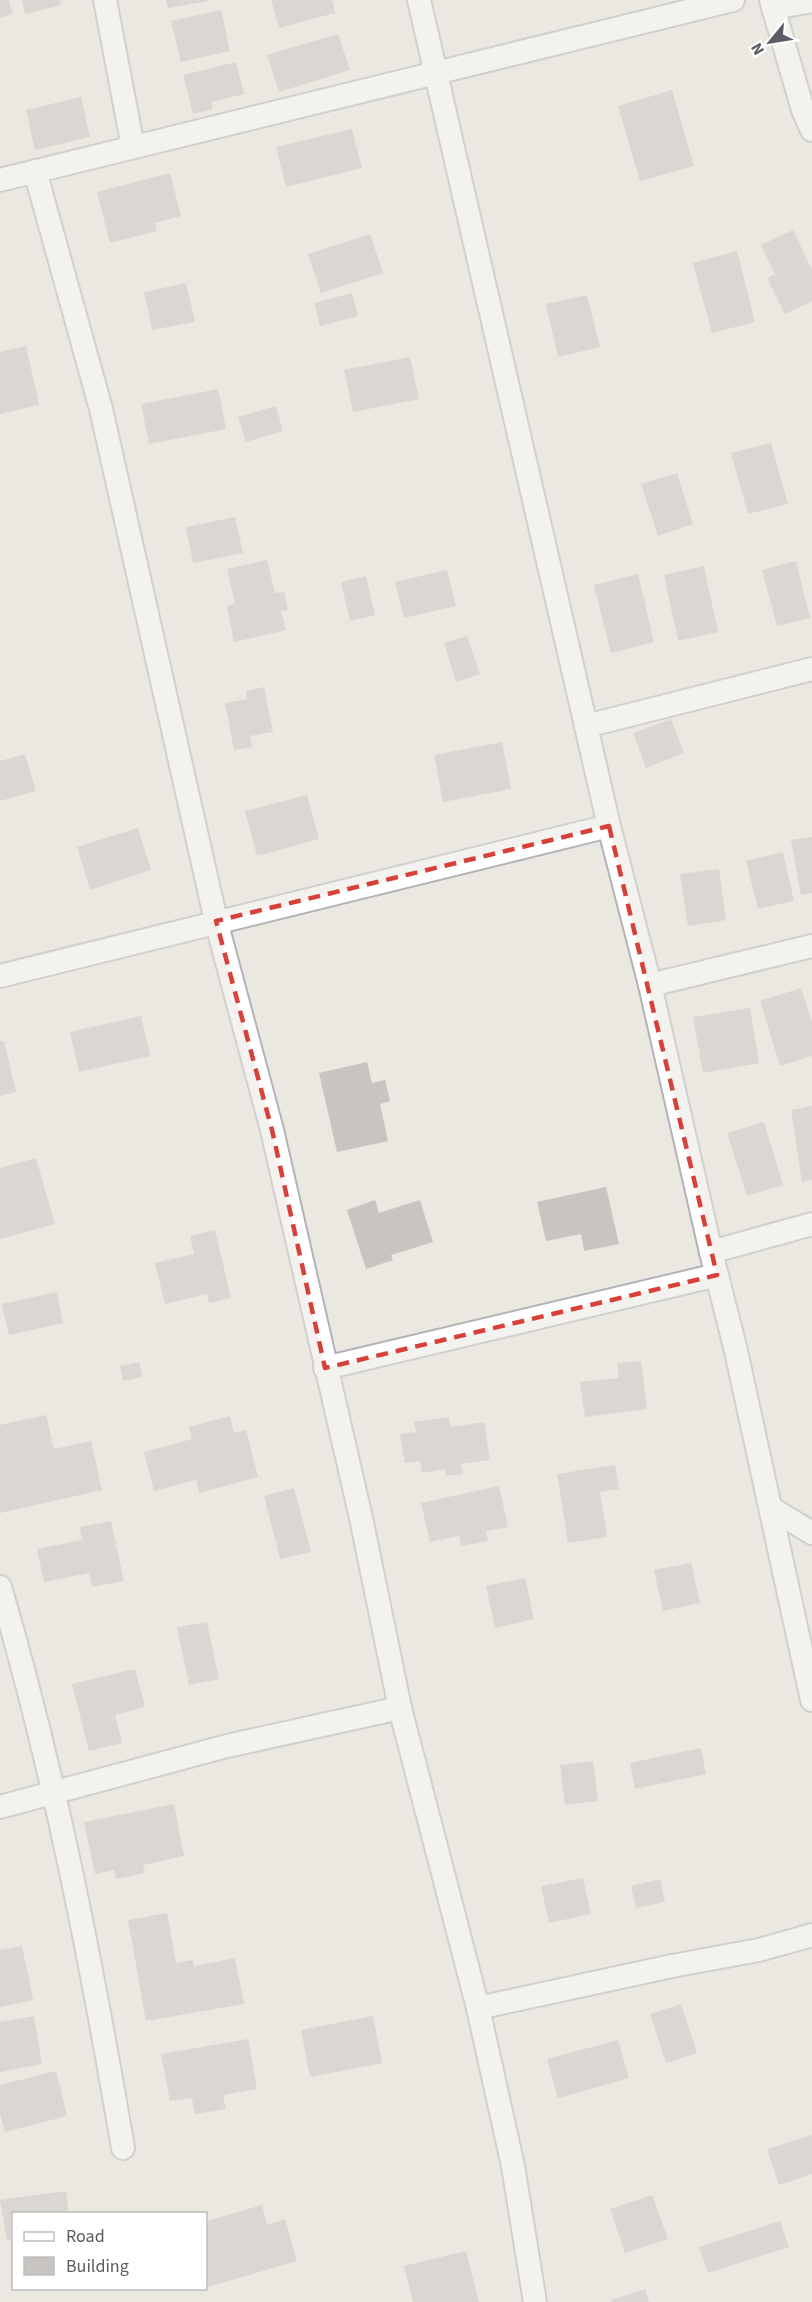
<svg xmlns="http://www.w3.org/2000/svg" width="812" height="2302" font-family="'Source Sans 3',sans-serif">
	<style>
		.building { fill: #c8c4c0 }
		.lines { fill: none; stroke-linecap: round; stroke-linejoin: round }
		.street-casing { stroke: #b1b3b7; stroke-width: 26 }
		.street { stroke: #fff; stroke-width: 22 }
		.marked { fill: none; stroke: #d74139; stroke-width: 4.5; stroke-dasharray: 12 8; stroke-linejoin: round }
	</style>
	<rect width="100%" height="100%" fill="#eae8e0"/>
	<g class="building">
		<polygon points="0,0 8,0 13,13 0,18"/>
		<polygon points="22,0 60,0 61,5 25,14"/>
		<polygon points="166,0 209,0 209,1 168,8"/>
		<polygon points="271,0 332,0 335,13 279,28"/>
		<polygon points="221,10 230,51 181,62 171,21"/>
		<polygon points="338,34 350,70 279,92 267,55"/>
		<polygon points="236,62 244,94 211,102 213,109 193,114 183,75"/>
		<polygon points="672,90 694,166 640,181 618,106"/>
		<polygon points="81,97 90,137 35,150 26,110"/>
		<polygon points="352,129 362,168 286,187 276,147"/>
		<polygon points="170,173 181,216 155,223 157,231 110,243 97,192"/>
		<polygon points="793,230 812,270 812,301 785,314 767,278 775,274 761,245"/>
		<polygon points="370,234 383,273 321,293 308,254"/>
		<polygon points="737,251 755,322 712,333 693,263"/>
		<polygon points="186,283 195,322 152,330 144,292"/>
		<polygon points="352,293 358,316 320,326 314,303"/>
		<polygon points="587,295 600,347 558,357 546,304"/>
		<polygon points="26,346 39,405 0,414 0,352"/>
		<polygon points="410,357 419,399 353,412 344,370"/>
		<polygon points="218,389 226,429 149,444 141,404"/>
		<polygon points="276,406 283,431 246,442 238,417"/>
		<polygon points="771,443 788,504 748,514 731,453"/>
		<polygon points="677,473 693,524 658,536 641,484"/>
		<polygon points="235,517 243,553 193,563 186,527"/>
		<polygon points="267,560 275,593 284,592 288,610 281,611 286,630 234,642 227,606 235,604 227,569"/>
		<polygon points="796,561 810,618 777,626 762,570"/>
		<polygon points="704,566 718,632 678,641 664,575"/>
		<polygon points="447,570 456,606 404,618 395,582"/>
		<polygon points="638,574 654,642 611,653 594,585"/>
		<polygon points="366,576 375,615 350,621 341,582"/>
		<polygon points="467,636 480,674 456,682 444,643"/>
		<polygon points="264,687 273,732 250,736 252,747 234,750 225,703 247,699 246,691"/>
		<polygon points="671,719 684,753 646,768 633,733"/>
		<polygon points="502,742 511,789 443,802 434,755"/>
		<polygon points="25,754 36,791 0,801 0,761"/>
		<polygon points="307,795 319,839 257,856 245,811"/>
		<polygon points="138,828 151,870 90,890 77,847"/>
		<polygon points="812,837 812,893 801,895 791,840"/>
		<polygon points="783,852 794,901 758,909 746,861"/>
		<polygon points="719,869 726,920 688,926 680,874"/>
		<polygon points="801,988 812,1022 812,1056 780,1066 760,1001"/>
		<polygon points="750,1008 759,1063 703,1073 693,1017"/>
		<polygon points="141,1016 150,1056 79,1072 70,1032"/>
		<polygon points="0,1041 4,1041 16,1092 0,1096"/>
		<polygon points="367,1062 372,1083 385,1080 390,1101 380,1104 388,1141 337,1152 319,1073"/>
		<polygon points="812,1106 812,1180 802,1182 791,1110"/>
		<polygon points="764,1122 783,1185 747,1196 727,1133"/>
		<polygon points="36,1158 55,1224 0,1239 0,1168"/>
		<polygon points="606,1187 619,1244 584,1251 581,1234 546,1241 537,1202"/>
		<polygon points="375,1200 379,1213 420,1200 433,1242 391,1255 393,1260 366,1269 347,1210"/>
		<polygon points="215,1230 231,1298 209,1303 207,1294 165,1304 155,1263 194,1254 190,1236"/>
		<polygon points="57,1292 63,1323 9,1335 2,1304"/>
		<polygon points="641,1361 647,1409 585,1417 580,1382 619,1378 617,1363"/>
		<polygon points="139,1362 142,1377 123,1381 120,1366"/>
		<polygon points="46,1415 54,1449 91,1441 102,1490 0,1513 0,1425"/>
		<polygon points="230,1416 234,1433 246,1430 258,1477 199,1493 196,1480 154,1491 144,1452 192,1439 189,1427"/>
		<polygon points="449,1417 451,1427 484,1422 490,1460 461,1464 463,1474 446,1476 445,1469 422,1473 420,1461 405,1463 400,1434 416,1432 414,1422"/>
		<polygon points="615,1465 619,1489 600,1492 607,1537 568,1543 557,1474"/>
		<polygon points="499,1486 508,1527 486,1531 488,1541 461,1546 459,1536 430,1542 421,1503"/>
		<polygon points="294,1488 311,1552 280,1559 264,1496"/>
		<polygon points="111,1521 124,1581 92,1587 89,1573 44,1582 37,1549 82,1540 80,1527"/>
		<polygon points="691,1563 700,1603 663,1611 654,1570"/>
		<polygon points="525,1578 534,1619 495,1628 486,1586"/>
		<polygon points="207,1622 219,1679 189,1685 177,1627"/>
		<polygon points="135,1669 145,1707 115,1715 122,1743 89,1751 72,1684"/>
		<polygon points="701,1748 706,1774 635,1789 630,1763"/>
		<polygon points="593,1761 598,1801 565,1805 560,1765"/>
		<polygon points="174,1804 184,1856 143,1865 145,1873 116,1879 114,1870 95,1874 84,1822"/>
		<polygon points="583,1878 591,1914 549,1923 541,1886"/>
		<polygon points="660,1879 665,1902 636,1908 631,1886"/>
		<polygon points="167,1913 176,1963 193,1960 194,1966 235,1958 244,2004 146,2021 128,1920"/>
		<polygon points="22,1946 33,2000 0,2007 0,1950"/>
		<polygon points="681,2004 697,2053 666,2063 650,2014"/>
		<polygon points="34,2016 42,2064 0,2072 0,2022"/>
		<polygon points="373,2016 382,2063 310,2077 301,2030"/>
		<polygon points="248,2039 257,2089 223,2095 226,2109 195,2114 192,2098 170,2101 161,2054"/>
		<polygon points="618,2040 629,2078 558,2098 547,2059"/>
		<polygon points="56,2071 67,2116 5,2132 0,2113 0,2085"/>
		<polygon points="812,2135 812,2174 779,2185 767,2149"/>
		<polygon points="66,2191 69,2214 14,2214 14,2240 7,2241 0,2200"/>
		<polygon points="652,2195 668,2239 625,2253 610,2209"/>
		<polygon points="262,2205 267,2225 285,2219 297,2261 208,2287 206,2276 206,2221"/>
		<polygon points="780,2221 789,2247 708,2273 699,2247"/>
		<polygon points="466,2251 479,2302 413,2302 404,2266"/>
		<polygon points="645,2289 649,2302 612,2302 611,2300"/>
	</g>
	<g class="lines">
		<g class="street-casing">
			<g id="street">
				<polyline points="105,0 133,147"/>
				<polyline points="419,0 609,826 650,985 711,1252 736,1351 812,1700"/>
				<polyline points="771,0 803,110 812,130"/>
				<polyline points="773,8 812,1"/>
				<polyline points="35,171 101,409 216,921 272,1130 361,1518 400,1708 478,2008 513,2166 535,2302"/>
				<polyline points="0,180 733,0"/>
				<polyline points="586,726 812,669"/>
				<polyline points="0,976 609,826"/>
				<polyline points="650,985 812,946"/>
				<polyline points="711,1252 812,1224"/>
				<polyline points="325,1368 717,1275"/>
				<polyline points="772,1509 812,1533"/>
				<path d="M 0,1587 C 54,1770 91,1960 123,2148"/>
				<polyline points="0,1807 227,1746 400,1708"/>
				<polyline points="478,2008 672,1966 759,1950 812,1935"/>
			</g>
		</g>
		<use href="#street" class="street"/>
	</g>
	<path d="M0 0H812V2302H0ZM 609,826 L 717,1275 L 325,1368 L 272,1130 L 216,921 Z" fill="#eae8e0" fill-opacity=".55" fill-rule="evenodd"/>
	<path class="marked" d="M 609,826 L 717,1275 L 325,1368 L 272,1130 L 216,921 Z"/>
	<rect x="12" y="2212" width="195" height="78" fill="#ffffff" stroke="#bdbebf" stroke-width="1.5"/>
	<rect x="24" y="2232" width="30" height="9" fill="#ffffff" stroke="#bdbebf" stroke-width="1.5"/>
	<text x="66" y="2242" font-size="18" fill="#595c60">Road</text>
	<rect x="24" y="2257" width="30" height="18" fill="#c8c4c0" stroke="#bdbebf" stroke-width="1.5"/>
	<text x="66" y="2272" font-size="18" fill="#595c60">Building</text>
	<g transform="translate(770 42) rotate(240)" stroke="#ffffff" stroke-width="4.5" paint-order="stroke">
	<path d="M0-4.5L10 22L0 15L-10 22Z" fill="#595c60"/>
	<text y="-9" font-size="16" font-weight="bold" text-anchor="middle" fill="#595c60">N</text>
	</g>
</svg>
